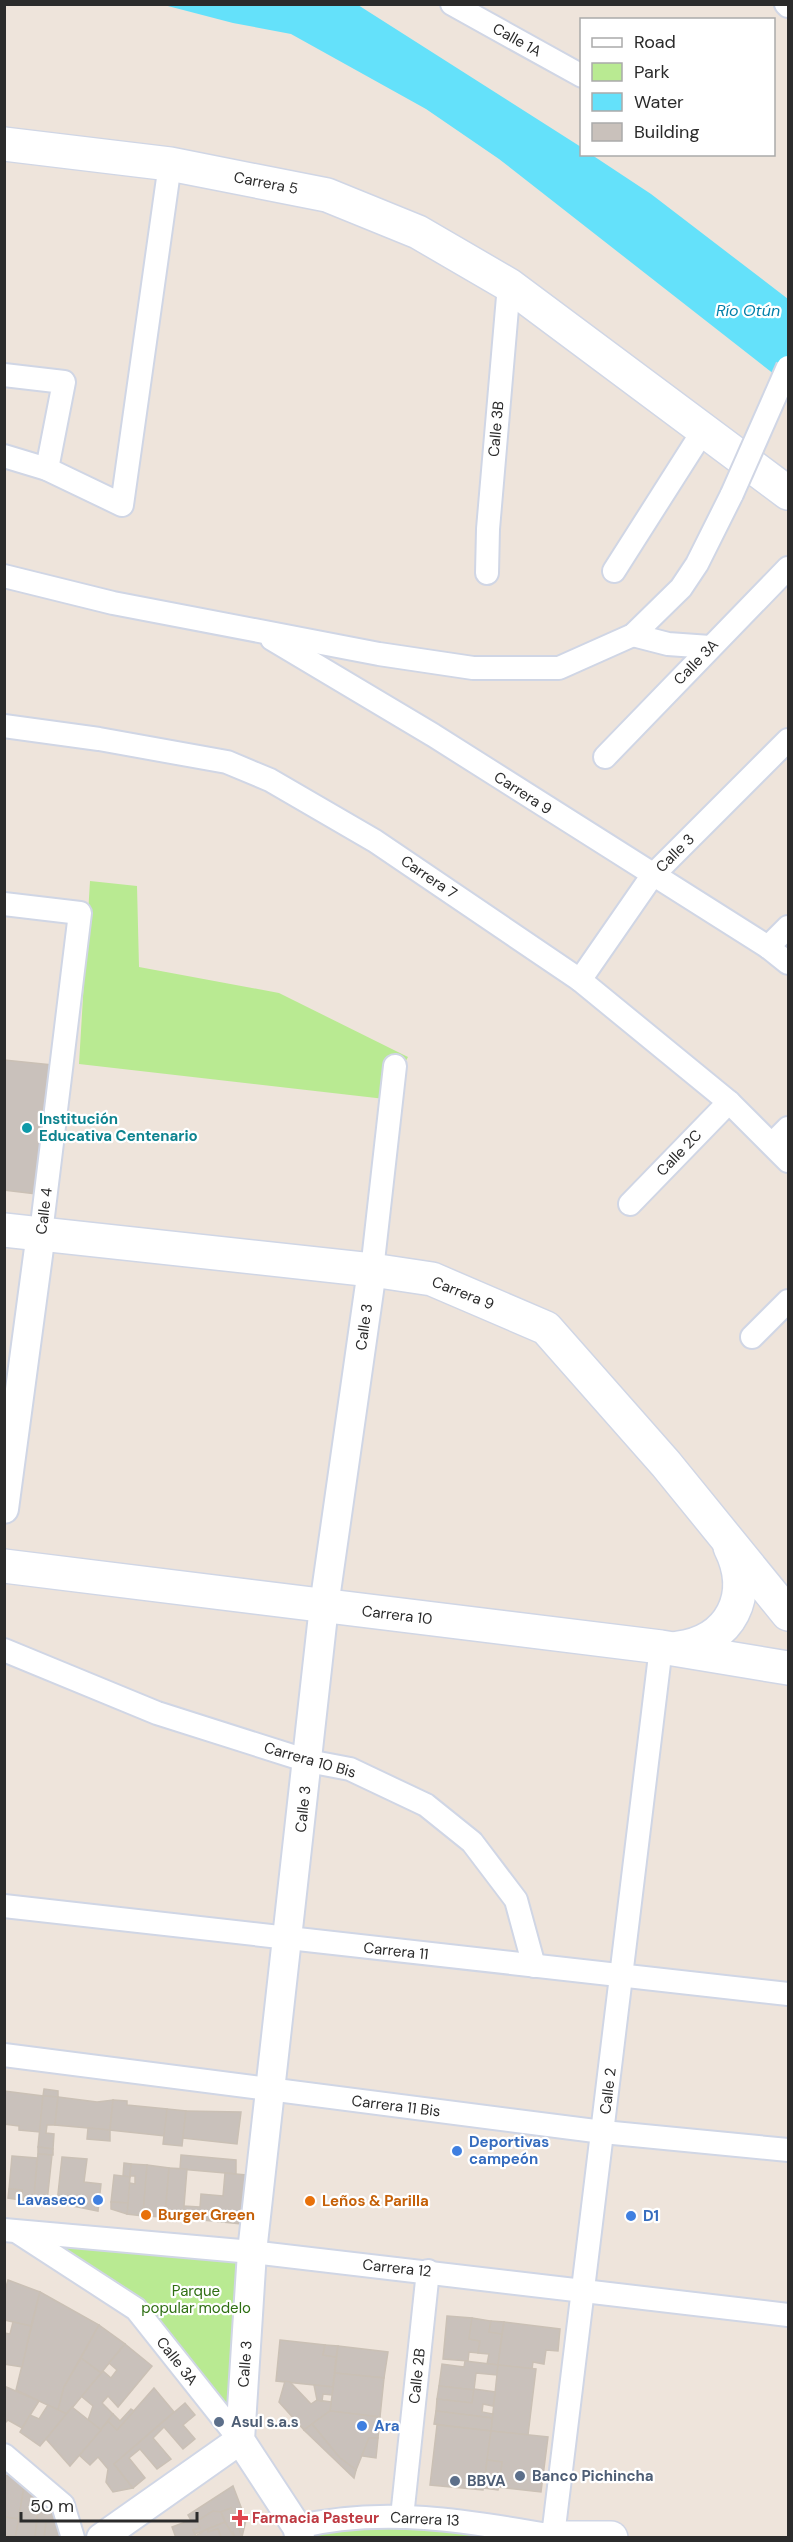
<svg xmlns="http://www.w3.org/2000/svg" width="793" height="2542" font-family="'DM Sans',sans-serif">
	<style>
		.green { fill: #b9ea92 }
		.water { fill: #64e1fa }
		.building { fill: #c9c1bb; stroke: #cac0b5; stroke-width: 1.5 }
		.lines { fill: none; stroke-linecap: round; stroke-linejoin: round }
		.minor-casing { stroke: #d0d6e5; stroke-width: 26 }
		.tertiary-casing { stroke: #d0d6e5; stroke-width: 32 }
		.secondary-casing { stroke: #d0d6e5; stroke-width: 36 }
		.minor { stroke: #fff; stroke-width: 22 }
		.tertiary { stroke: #fff; stroke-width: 28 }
		.secondary { stroke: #fff; stroke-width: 33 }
		.minor-bridge-casing { stroke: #d0d6e5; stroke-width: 26; stroke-linecap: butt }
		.minor-bridge { stroke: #fff; stroke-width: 22 }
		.culture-dot { fill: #0f9aa8; stroke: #fff; stroke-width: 2 }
		.shop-dot { fill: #3f7fe0; stroke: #fff; stroke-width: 2 }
		.food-dot { fill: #e8710a; stroke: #fff; stroke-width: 2 }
		.service-dot { fill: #5c6f8a; stroke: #fff; stroke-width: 2 }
		.health-dot { fill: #e0444e; stroke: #fff; stroke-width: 2 }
		.labels { text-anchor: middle; stroke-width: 4.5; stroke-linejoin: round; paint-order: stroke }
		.street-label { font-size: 15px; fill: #2b2b2b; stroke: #fff }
		.culture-label { font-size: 15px; font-weight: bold; fill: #0d838f; stroke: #fff; text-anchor: start }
		.shop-label { font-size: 15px; font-weight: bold; fill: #366cbe; stroke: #fff; text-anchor: start }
		.food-label { font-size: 15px; font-weight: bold; fill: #c56008; stroke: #fff; text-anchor: start }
		.park-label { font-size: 15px; fill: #2f6f13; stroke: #fff }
		.service-label { font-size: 15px; font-weight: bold; fill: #4e5e75; stroke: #fff; text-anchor: start }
		.health-label { font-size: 15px; font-weight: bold; fill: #be3a42; stroke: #fff; text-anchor: start }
		.water-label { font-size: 16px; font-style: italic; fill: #007fa9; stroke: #fff }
	</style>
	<rect width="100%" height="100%" fill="#eee4db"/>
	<g class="green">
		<polygon points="90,881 137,886 139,967 279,993 408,1057 385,1099 79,1064"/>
		<polygon points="15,2230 252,2252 240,2440 136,2309"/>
		<polygon points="332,2518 550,2538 300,2538"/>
	</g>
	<polygon class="water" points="164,5 358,5 581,147 582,154 592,155 651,194 788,299 788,385 499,159 426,109 291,34 233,23"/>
	<g class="building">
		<polygon points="4,1060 62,1066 36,1194 4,1190"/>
		<polygon points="44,2089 58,2091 58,2097 43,2096"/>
		<polygon points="4,2091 43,2096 40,2132 19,2130 19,2126 4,2124"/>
		<polygon points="43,2096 58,2097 55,2125 47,2125 46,2133 54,2134 53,2149 38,2147"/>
		<polygon points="58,2097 97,2102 113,2100 110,2130 55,2125"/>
		<polygon points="113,2100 127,2101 127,2105 167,2109 165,2136 110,2130"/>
		<polygon points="167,2109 186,2111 182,2146 163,2144"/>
		<polygon points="186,2111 241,2112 237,2144 183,2138"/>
		<polygon points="88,2128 110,2130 110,2141 87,2139"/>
		<polygon points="38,2147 53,2149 53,2155 38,2154"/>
		<polygon points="38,2154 52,2155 47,2202 33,2201"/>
		<polygon points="181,2155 236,2160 236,2174 180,2169"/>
		<polygon points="12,2156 37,2158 34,2197 22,2196 22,2190 9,2189"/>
		<polygon points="62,2157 87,2159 84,2182 101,2184 98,2211 57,2203"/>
		<polygon points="124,2163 131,2164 130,2177 123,2176"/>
		<polygon points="131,2164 147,2165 143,2216 127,2214 129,2183 135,2184 135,2176 130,2176"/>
		<polygon points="147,2165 169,2168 165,2217 143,2216"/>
		<polygon points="169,2168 187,2169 183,2218 165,2217"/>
		<polygon points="225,2173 246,2175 241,2224 183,2218 184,2206 200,2207 201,2194 223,2196"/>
		<polygon points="114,2175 130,2177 128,2203 111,2202"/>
		<polygon points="9,2189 22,2190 22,2196 34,2197 33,2202 8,2198"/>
		<polygon points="111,2202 128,2203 127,2214 111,2209"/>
		<polygon points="8,2280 40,2292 31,2326 4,2320 4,2294"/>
		<polygon points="40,2292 99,2325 64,2387 58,2410 16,2390"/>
		<polygon points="447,2316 472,2318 469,2339 480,2341 478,2353 469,2352 468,2361 443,2359"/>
		<polygon points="472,2318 491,2321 489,2332 502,2334 498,2365 487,2364 489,2354 478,2353 480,2341 469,2339"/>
		<polygon points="491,2321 504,2322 502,2334 489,2332"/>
		<polygon points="13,2322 31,2326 22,2367 4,2364 4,2333 10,2334"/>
		<polygon points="504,2322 560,2329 558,2351 546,2350 544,2364 533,2362 532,2369 498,2365"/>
		<polygon points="99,2325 125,2344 101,2373 81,2358"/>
		<polygon points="280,2340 325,2345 323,2355 336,2357 333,2387 276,2381"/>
		<polygon points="125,2344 152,2366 118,2407 108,2396 102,2403 113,2414 101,2430 88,2420 93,2406 81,2396 103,2371 111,2378 117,2370 109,2363"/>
		<polygon points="325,2345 338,2346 336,2357 323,2355"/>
		<polygon points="338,2346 388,2352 384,2378 335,2373"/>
		<polygon points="81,2358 101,2373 67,2414 58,2410 64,2387"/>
		<polygon points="465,2361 498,2365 497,2375 476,2373 474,2390 439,2386 442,2364 464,2367"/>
		<polygon points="498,2365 536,2369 528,2435 491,2431"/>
		<polygon points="335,2373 384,2378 380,2417 330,2411"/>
		<polygon points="285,2381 290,2382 311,2404 317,2400 331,2402 330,2411 304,2430 279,2402"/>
		<polygon points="314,2385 333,2387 332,2395 323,2394 322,2401 317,2400"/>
		<polygon points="4,2386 39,2401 22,2428 8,2420 4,2424"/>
		<polygon points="439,2386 474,2390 472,2403 437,2399"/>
		<polygon points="154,2388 174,2412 114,2464 133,2488 113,2492 106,2482 108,2469 98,2457 90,2465 79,2455 108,2421 117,2430"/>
		<polygon points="474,2389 495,2392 493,2406 483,2404 482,2412 493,2414 492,2418 436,2411 437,2399 472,2403"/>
		<polygon points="185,2403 195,2415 183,2425 195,2439 183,2449 164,2427 153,2438 171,2459 157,2469 140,2449 129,2458 145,2478 133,2488 114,2464"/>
		<polygon points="48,2405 67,2414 40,2446 20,2432 30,2415 39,2419"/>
		<polygon points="72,2407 101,2430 70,2466 46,2439"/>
		<polygon points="131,2409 134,2411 117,2430 108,2421 113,2414 120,2421"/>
		<polygon points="330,2411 380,2417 378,2438 369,2438 356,2470 339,2457 312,2424"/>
		<polygon points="436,2411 492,2418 491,2431 434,2424"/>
		<polygon points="312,2424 339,2457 356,2470 354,2478 304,2430"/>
		<polygon points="437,2425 491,2431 483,2490 430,2485"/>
		<polygon points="491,2431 548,2437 541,2492 498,2487 502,2462 487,2460"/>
		<polygon points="369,2438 378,2438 376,2458 362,2456"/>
		<polygon points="487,2460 502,2462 498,2490 484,2488"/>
		<polygon points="4,2475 25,2478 19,2519 4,2517"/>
		<polygon points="233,2486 246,2520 242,2537 231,2508 218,2513 213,2511 197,2521 200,2528 193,2530 196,2536 176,2538 172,2527 191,2520 188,2515"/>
		<polygon points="24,2488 39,2490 35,2538 15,2537"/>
		<polygon points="39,2501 56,2506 71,2538 44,2538 46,2521 37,2520"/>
		<polygon points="231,2508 242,2537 242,2538 235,2538 233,2532 231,2534 221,2512"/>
		<polygon points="213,2511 221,2512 225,2522 195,2534 193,2530 200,2528 197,2521"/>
		<polygon points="4,2517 19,2519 15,2537 4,2535"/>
		<polygon points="37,2520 46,2521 44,2538 35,2538"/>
		<polygon points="225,2522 235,2538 221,2538 218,2529 208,2532 208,2529"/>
		<polygon points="207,2529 208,2532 218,2529 221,2538 192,2538"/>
	</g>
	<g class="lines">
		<g class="minor-casing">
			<g id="minor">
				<polyline points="452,4 582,76"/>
				<polyline points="786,4 788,6"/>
				<polyline points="4,375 64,382 47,469"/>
				<polyline points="4,456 47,469 122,505 170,164"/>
				<polyline points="614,571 703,431"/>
				<polyline points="487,573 488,529 509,285"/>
				<polyline points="4,576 113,603 379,654 473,668 559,668 633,635 681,588 697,564 732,494"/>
				<polyline points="633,635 668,644 710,647"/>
				<polyline points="272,639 433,735 768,947 788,963"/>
				<polyline points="4,726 99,739 227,762 270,780 375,841 580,980 729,1102 788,1161"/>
				<polyline points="605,757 788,568"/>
				<polyline points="4,904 80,913 41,1233"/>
				<polyline points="768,947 788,927"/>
				<polyline points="580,980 652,876 788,740"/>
				<polyline points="772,1144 788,1128"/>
				<polyline points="630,1204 729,1102"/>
				<polyline points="372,1270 395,1066"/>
				<polyline points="752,1337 788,1301"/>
				<polyline points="4,1650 157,1713 308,1761 350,1769 426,1805 472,1842 516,1900 534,1966"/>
				<polyline points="4,1906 788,1994"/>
				<polyline points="4,2055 603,2132 788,2150"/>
				<polyline points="4,2230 252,2252 788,2315"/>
				<polyline points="19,2233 136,2309 240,2440"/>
				<polyline points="4,2455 63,2505 73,2538"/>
				<polyline points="402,2517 428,2271"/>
				<path d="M 297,2527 C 381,2506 469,2521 553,2536 L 661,1647"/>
			</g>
		</g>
		<g class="tertiary-casing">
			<g id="tertiary">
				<polyline points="4,1509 41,1233"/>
				<polyline points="101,2538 240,2440"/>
				<polyline points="300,2538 297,2527 240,2440 252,2252 324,1606 372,1270"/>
			</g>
		</g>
		<g class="secondary-casing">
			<g id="secondary">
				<polyline points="4,144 170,164 327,195 418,232 509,285 788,493"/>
				<polyline points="4,1230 372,1270 432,1279 546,1328 666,1464 788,1614"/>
				<polyline points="4,1566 661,1647 788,1668"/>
				<path d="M 678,1648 C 731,1641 754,1595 730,1547"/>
				<polyline points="550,2538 611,2538"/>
			</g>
		</g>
		<use href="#minor" class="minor"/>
		<use href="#tertiary" class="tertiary"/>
		<use href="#secondary" class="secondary"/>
		<g class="minor-bridge-casing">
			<polyline id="minor-bridge" points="732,494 788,367"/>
		</g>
		<use href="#minor-bridge" class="minor-bridge"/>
	</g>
	<circle class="culture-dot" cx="27" cy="1128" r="6"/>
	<g class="shop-dot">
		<circle cx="457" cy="2151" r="6"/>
		<circle cx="98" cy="2200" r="6"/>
		<circle cx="631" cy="2216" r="6"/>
		<circle cx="362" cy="2426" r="6"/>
	</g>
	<g class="food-dot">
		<circle cx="310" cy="2201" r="6"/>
		<circle cx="146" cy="2215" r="6"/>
	</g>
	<g class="service-dot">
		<circle cx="219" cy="2422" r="6"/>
		<circle cx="520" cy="2476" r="6"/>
		<circle cx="455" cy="2481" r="6"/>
	</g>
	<path class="health-dot" d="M237 2509h6v6h6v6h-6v6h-6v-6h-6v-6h6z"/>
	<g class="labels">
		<g class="street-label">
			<text transform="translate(517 40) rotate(29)" y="5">Calle 1A</text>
			<text transform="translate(266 183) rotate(11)" y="5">Carrera 5</text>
			<text transform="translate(496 429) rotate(-85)" y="5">Calle 3B</text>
			<text transform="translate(696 662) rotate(-46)" y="5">Calle 3A</text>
			<text transform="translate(523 793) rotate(33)" y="5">Carrera 9</text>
			<text transform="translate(675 853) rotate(-45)" y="5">Calle 3</text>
			<text transform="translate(429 877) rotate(34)" y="5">Carrera 7</text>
			<text transform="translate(679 1153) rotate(-46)" y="5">Calle 2C</text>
			<text transform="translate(44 1211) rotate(-83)" y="5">Calle 4</text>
			<text transform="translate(463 1293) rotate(22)" y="5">Carrera 9</text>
			<text transform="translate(364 1327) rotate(-82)" y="5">Calle 3</text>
			<text transform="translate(397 1615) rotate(7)" y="5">Carrera 10</text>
			<text transform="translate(310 1760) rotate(16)" y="5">Carrera 10 Bis</text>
			<text transform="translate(303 1809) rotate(-84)" y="5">Calle 3</text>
			<text transform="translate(396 1951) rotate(6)" y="5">Carrera 11</text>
			<text transform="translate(608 2091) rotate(-83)" y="5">Calle 2</text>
			<text transform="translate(396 2106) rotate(7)" y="5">Carrera 11 Bis</text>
			<text transform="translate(397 2268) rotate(6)" y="5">Carrera 12</text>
			<text transform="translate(177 2361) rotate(52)" y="5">Calle 3A</text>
			<text transform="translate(245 2364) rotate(-86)" y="5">Calle 3</text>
			<text transform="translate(417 2376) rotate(-84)" y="5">Calle 2B</text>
			<text transform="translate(425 2519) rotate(3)" y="5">Carrera 13</text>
		</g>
		<g class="culture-label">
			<text x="39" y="1124">Institución<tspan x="39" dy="17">Educativa Centenario</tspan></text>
		</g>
		<g class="shop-label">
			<text x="469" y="2147">Deportivas<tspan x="469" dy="17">campeón</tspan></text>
			<text x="86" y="2205" text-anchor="end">Lavaseco</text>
			<text x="643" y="2221">D1</text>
			<text x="374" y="2431">Ara</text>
		</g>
		<g class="food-label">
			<text x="322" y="2206">Leños &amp; Parilla</text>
			<text x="158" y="2220">Burger Green</text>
		</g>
		<g class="park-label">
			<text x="196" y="2296">Parque<tspan x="196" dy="17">popular modelo</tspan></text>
		</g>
		<g class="service-label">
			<text x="231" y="2427">Asul s.a.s</text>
			<text x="532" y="2481">Banco Pichincha</text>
			<text x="467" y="2486">BBVA</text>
		</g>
		<g class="health-label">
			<text x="252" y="2523">Farmacia Pasteur</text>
		</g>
		<g class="water-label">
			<text x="748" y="316">Río Otún</text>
		</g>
	</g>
	<rect width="793" height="2542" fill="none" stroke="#2b2b2b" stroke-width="12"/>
	<rect x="580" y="18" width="195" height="138" fill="#ffffff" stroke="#aaaaaa" stroke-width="1.5"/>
	<rect x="592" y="38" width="30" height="9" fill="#ffffff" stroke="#aaaaaa" stroke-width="1.5"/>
	<text x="634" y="48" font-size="18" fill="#2b2b2b">Road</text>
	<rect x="592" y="63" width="30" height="18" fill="#b9ea92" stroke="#aaaaaa" stroke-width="1.5"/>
	<text x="634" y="78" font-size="18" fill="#2b2b2b">Park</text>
	<rect x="592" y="93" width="30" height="18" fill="#64e1fa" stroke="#aaaaaa" stroke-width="1.5"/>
	<text x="634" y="108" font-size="18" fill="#2b2b2b">Water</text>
	<rect x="592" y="123" width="30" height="18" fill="#c9c1bb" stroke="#aaaaaa" stroke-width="1.5"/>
	<text x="634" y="138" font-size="18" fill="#2b2b2b">Building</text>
	<path d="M21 2512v9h176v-9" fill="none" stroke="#2b2b2b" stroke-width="3"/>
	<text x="30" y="2512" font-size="18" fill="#2b2b2b" stroke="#ffffff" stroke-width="4.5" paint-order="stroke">50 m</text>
</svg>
